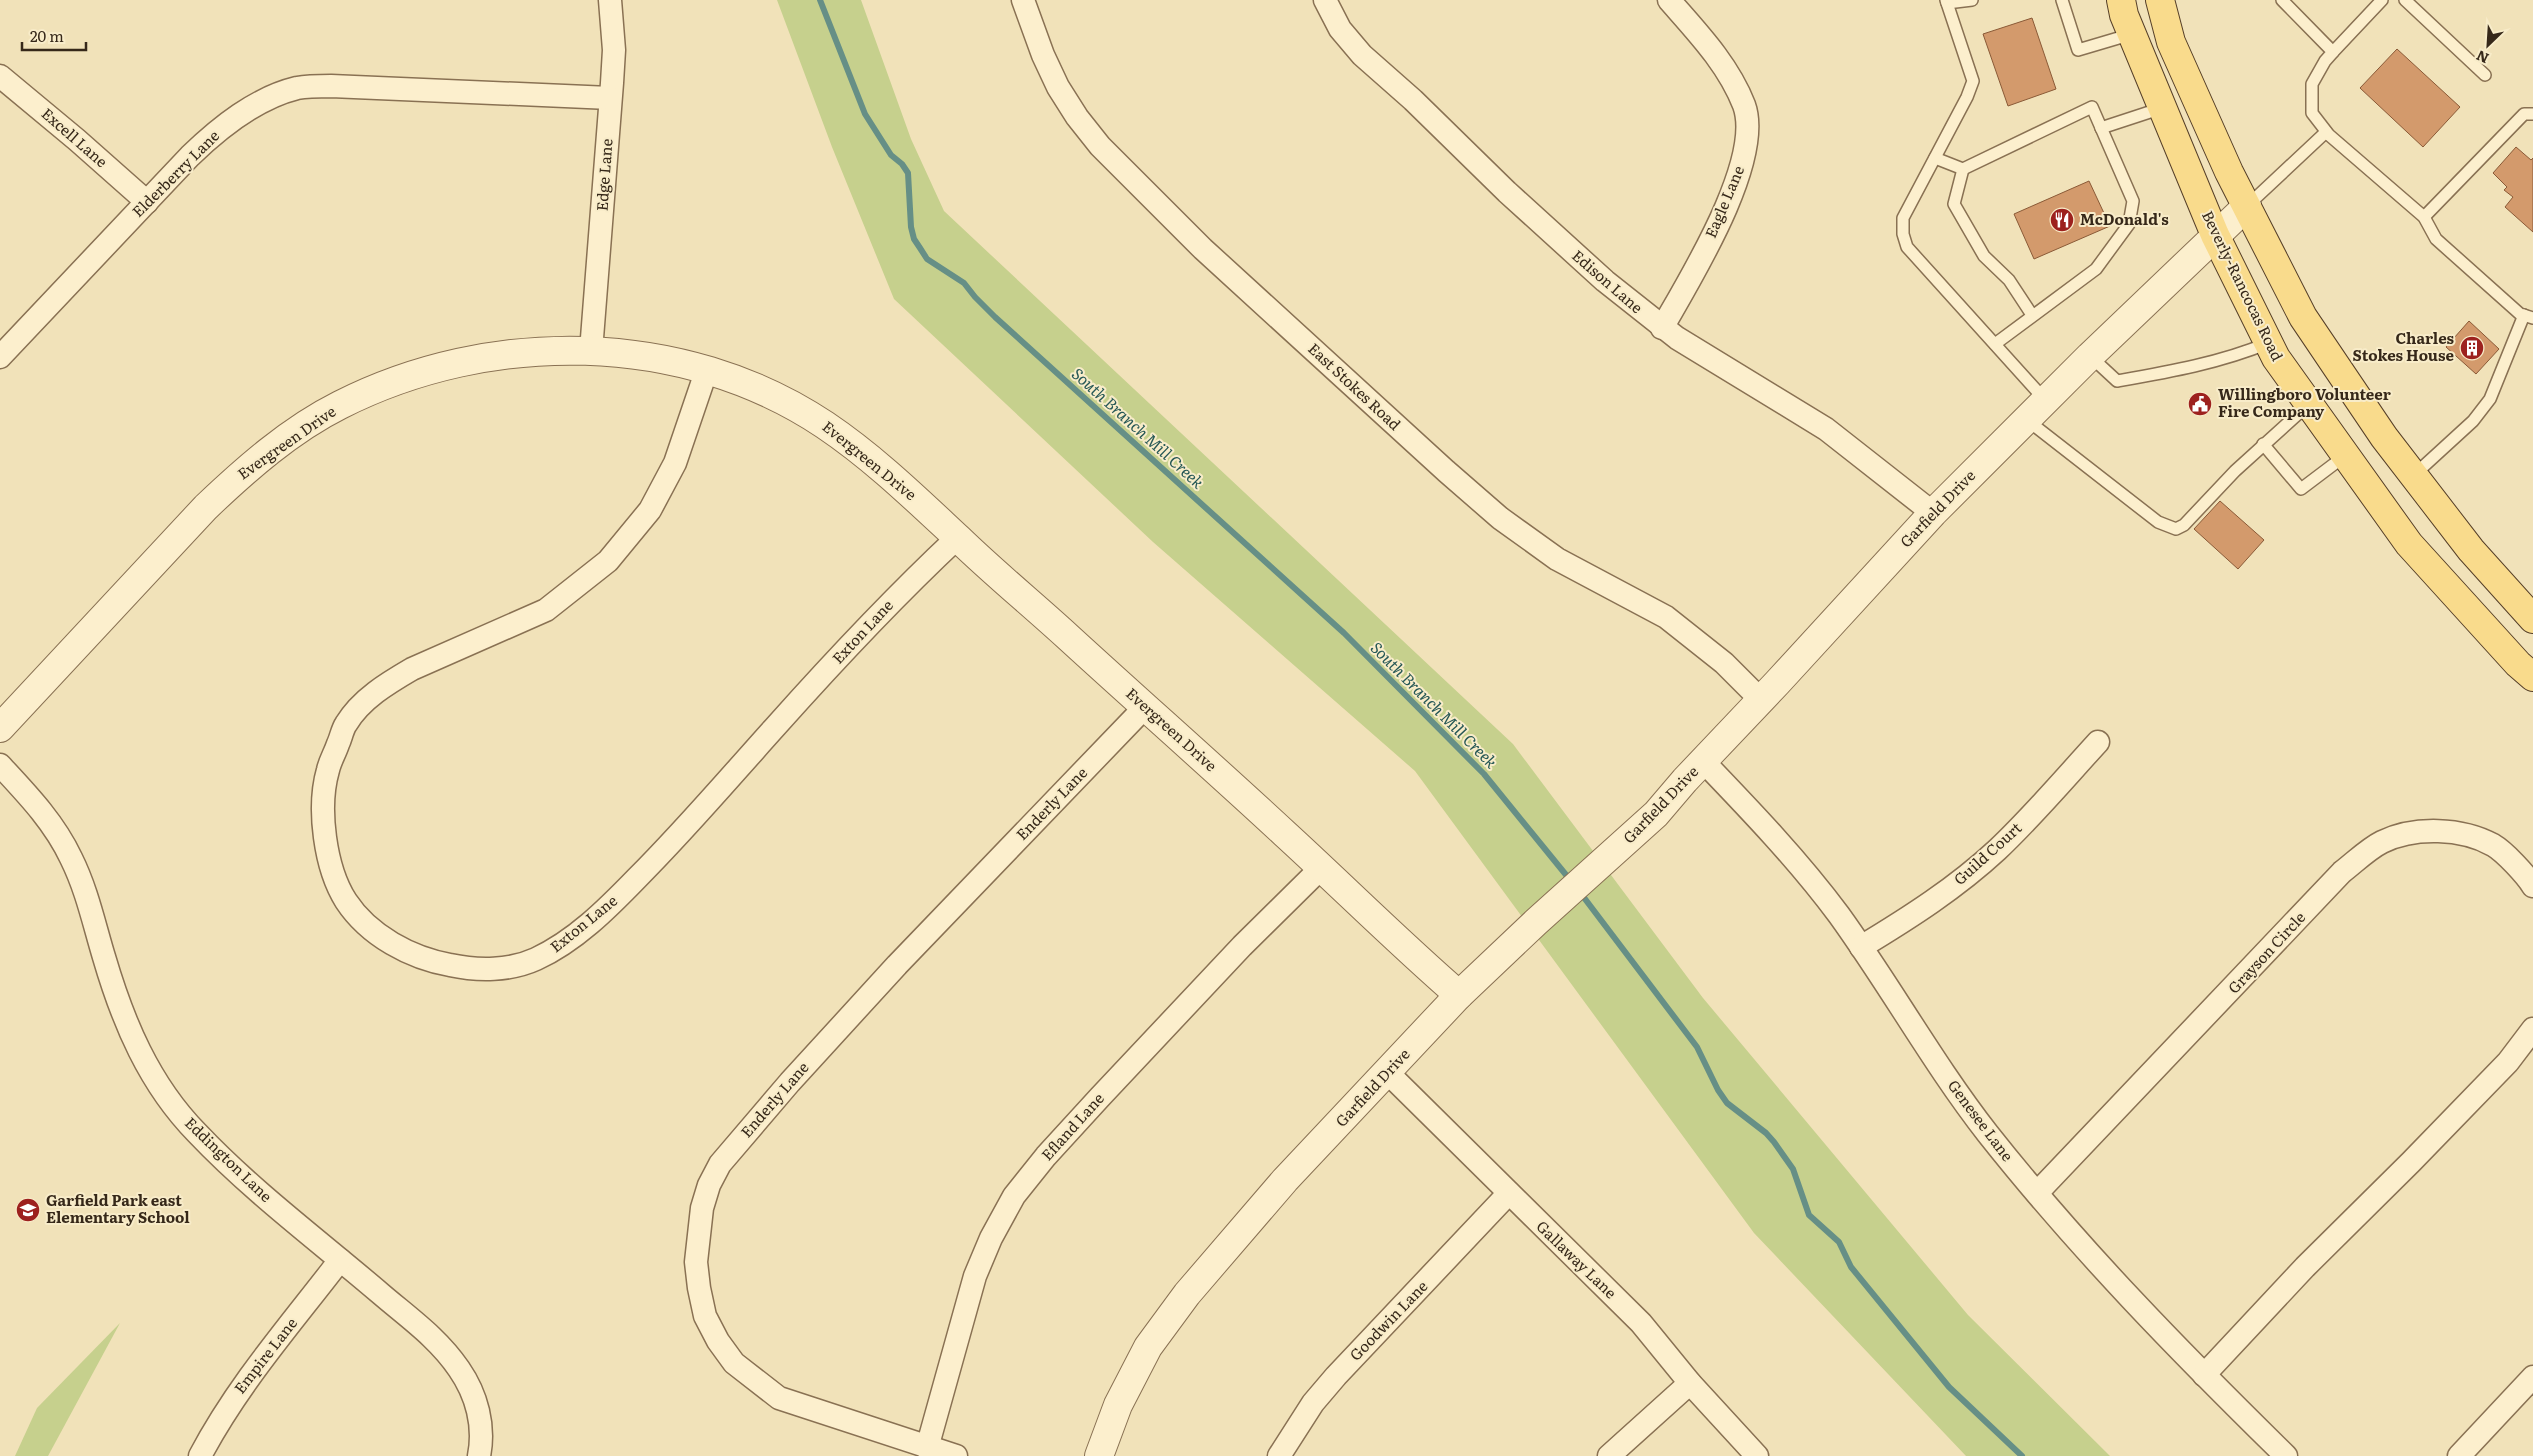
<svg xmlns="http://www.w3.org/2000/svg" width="2533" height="1456" font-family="Literata,serif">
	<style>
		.green { fill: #c6d08d }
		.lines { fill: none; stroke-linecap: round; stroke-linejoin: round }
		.stream { stroke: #668f86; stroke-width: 6 }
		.building { fill: #d39a6c; stroke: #8a5a37 }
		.service-casing { stroke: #897153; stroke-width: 14 }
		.minor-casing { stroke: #897153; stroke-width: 25 }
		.tertiary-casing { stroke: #897153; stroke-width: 30 }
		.primary-casing { stroke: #563f28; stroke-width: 30 }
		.service { stroke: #fcefcd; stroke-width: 11 }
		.minor { stroke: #fcefcd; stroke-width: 22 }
		.tertiary { stroke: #fcefcd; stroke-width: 28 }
		.primary { stroke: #f9db8c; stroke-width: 28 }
		.labels { text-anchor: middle; stroke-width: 4; stroke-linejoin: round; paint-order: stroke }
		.street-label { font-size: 15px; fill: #362819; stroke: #f8ecc9 }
		.poi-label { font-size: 15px; font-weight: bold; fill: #362819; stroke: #f8ecc9; text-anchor: start }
		.water-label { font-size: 16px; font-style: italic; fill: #275856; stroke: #f8ecc9 }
	</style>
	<rect width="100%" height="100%" fill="#f1e2b9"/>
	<g class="green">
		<polygon points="777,0 861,0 911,139 944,211 1513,744 1703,998 1968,1315 2110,1456 1966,1456 1754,1233 1415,771 1153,542 894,299 832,147"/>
		<polygon points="120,1323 48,1456 15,1456 37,1408"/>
	</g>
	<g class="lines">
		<g class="stream">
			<polyline points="820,0 865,114 891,155 902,164 908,173 911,227 914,239 920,248 927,259 964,283 975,297 995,317 1344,633 1484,774 1571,881"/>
			<polyline points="1579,891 1697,1047 1718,1090 1727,1103 1766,1133 1774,1142 1793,1169 1809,1215 1839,1242 1851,1267 1949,1387 2022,1456"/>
		</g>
	</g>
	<g class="building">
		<polygon points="2032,18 2056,89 2008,106 1983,34"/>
		<polygon points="2397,49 2460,107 2423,147 2360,88"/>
		<polygon points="2516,147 2531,160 2533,158 2533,232 2505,207 2513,197 2504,190 2507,187 2493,173"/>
		<polygon points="2089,181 2110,226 2034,259 2014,214"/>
		<polygon points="2469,321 2499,349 2476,374 2446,347"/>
		<polygon points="2220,501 2264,540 2238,569 2194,529"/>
	</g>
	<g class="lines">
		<g class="service-casing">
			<g id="service">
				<polyline points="1946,0 1973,81 1967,97 1903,218 1903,234 1907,247 2046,401"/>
				<polyline points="2062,0 2078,50 2132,34"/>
				<polyline points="2282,0 2333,52 2325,61 2312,84 2312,113 2329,135 2424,217 2436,239 2520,314 2533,318"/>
				<polyline points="2405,0 2485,75"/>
				<polyline points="1947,3 1972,0"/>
				<polyline points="2333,52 2382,0"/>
				<polyline points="2101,128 2162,108"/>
				<polyline points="1935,158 1963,169 2092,107 2133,201 2129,224 2096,269 1995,344"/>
				<polyline points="1963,169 1954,204 1984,256 2009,280 2032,315"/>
				<polyline points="2247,206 2326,132"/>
				<polyline points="2424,217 2524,114 2533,114"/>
				<path d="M 2090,356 L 2117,381 C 2168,372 2220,363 2268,343"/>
				<polyline points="2027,420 2158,522 2176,529 2184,525 2235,471 2309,404"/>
				<polyline points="2263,444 2301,489 2346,455"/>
				<polyline points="2414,475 2473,421 2490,399 2524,315"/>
			</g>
		</g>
		<g class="minor-casing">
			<g id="minor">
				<polyline points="1023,0 1043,55 1058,87 1077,117 1100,146 1203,249 1446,471 1500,518 1557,559 1666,617 1724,663 1761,700"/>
				<polyline points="1325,0 1340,29 1362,55 1413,100 1507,192 1605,281 1677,338 1826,429 1933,513"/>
				<polyline points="0,76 77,140 147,202"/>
				<path d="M 1662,328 C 1690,279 1764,160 1744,105 C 1728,64 1697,32 1669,0"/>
				<polyline points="591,351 612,83 614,50 610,0"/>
				<path d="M 0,357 L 190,156 C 220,127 256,98 297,88 C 308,86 320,86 331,86 L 610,98"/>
				<path d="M 707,369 L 675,463 L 650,510 L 608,561 L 546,610 L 412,669 C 388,683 361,699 346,724 C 342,730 341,738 338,744 C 335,753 330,761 328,770 C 317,808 325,868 346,901 C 369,936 411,958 450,965 C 478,971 510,971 536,959 C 575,941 607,909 637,878 C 686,829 730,777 776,726 C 834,661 894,597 957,538"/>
				<path d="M 1703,761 C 1751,811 1798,860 1839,915 C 1891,987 1934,1065 1988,1134 C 2079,1249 2182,1354 2286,1456"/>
				<path d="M 0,765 C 27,794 54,822 71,858 C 87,890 94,924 104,957 C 123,1022 149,1084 197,1133 C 253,1192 319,1241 381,1294 C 409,1318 438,1338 459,1369 C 477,1395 485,1426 479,1456"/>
				<path d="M 1861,947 C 1909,918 1956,888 1997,850 C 2033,816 2065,778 2098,742"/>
				<polyline points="1387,1072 1641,1323 1690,1383 1757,1456"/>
				<path d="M 2037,1193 L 2342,872 C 2355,862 2368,849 2382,842 C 2415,826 2462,828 2493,845 C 2505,852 2526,875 2533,886"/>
				<polyline points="2204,1375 2305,1267 2411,1162 2508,1062 2533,1029"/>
				<polyline points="927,1448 975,1276 991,1238 1014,1196 1046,1156 1100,1097 1242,946 1321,868"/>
				<path d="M 200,1456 C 238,1384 291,1324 340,1260"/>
				<polyline points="956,1456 779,1398 734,1363 718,1341 705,1316 699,1288 696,1262 702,1208 709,1185 720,1164 790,1082 897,965 1145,707"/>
				<polyline points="1279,1456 1313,1403 1336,1376 1509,1193"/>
				<polyline points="1609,1456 1690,1383"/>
				<polyline points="2459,1456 2533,1377"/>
			</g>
		</g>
		<g class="tertiary-casing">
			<g id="tertiary">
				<path d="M 0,728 L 206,507 C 246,469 290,430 340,405 C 490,329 683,330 825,425 C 874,458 916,499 959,539 C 994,573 1032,604 1068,637 C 1140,703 1213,767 1284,833 C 1343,887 1399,943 1459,995"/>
				<polyline points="1099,1456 1118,1405 1148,1347 1187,1294 1285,1180 1459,995 1536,922 1656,814 1685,780 1777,683 1933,513 2090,356 2247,206"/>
			</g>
		</g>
		<g class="primary-casing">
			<g id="primary">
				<polyline points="2121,0 2124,15 2215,235 2276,358 2409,544 2518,664 2533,677"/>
				<polyline points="2160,0 2171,42 2229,172 2303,317 2384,437 2471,550 2533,619"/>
			</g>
		</g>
		<use href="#service" class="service"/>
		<use href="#minor" class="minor"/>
		<use href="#tertiary" class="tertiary"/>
		<use href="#primary" class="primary"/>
	</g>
	<defs>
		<g id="restaurant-disc" transform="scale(1.25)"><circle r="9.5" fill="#9d211e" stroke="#f8ecc9"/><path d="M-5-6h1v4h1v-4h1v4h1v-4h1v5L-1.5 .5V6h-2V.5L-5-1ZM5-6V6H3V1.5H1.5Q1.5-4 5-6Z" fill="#fff"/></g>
		<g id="building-disc" transform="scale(1.25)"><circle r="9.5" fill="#9d211e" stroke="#f8ecc9"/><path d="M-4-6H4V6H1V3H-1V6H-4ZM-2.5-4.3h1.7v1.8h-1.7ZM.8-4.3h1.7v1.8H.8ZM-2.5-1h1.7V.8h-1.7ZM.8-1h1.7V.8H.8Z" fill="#fff"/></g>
		<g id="civic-disc" transform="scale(1.25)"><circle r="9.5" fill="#9d211e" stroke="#f8ecc9"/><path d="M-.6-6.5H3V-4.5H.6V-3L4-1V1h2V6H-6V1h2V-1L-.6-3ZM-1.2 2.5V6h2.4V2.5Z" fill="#fff"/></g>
		<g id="school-disc" transform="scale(1.25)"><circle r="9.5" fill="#9d211e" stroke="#f8ecc9"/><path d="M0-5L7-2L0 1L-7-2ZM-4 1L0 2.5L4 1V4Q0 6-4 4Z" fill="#fff"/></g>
	</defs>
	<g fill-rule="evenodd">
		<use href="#restaurant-disc" x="2062" y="220"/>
		<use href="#building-disc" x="2472" y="348"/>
		<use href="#civic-disc" x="2200" y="404"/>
		<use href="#school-disc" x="28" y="1210"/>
	</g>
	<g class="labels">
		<g class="street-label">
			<text transform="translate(74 138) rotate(41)" y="5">Excell Lane</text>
			<text transform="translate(176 174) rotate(-45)" y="5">Elderberry Lane</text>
			<text transform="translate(605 175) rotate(-86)" y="5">Edge Lane</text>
			<text transform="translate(1725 202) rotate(-67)" y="5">Eagle Lane</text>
			<text transform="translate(1607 282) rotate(41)" y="5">Edison Lane</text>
			<text transform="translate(2242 286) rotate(64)" y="5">Beverly-Rancocas Road</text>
			<text transform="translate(1354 387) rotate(43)" y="5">East Stokes Road</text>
			<text transform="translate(287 443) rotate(-35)" y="5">Evergreen Drive</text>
			<text transform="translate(869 461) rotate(39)" y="5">Evergreen Drive</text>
			<text transform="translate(1938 509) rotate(-46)" y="5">Garfield Drive</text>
			<text transform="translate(863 632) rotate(-47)" y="5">Exton Lane</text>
			<text transform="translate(1171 730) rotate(42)" y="5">Evergreen Drive</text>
			<text transform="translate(1052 804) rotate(-46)" y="5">Enderly Lane</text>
			<text transform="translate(1661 805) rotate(-46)" y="5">Garfield Drive</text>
			<text transform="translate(1988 854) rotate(-42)" y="5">Guild Court</text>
			<text transform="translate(584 924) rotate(-39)" y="5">Exton Lane</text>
			<text transform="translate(2267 953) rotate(-47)" y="5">Grayson Circle</text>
			<text transform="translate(1373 1088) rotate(-47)" y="5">Garfield Drive</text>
			<text transform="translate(775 1100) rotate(-49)" y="5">Enderly Lane</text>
			<text transform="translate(1980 1121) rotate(53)" y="5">Genesee Lane</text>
			<text transform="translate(1073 1127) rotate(-48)" y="5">Efland Lane</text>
			<text transform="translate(228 1160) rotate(44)" y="5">Eddington Lane</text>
			<text transform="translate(1576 1260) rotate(44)" y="5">Gallaway Lane</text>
			<text transform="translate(1389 1321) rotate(-46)" y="5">Goodwin Lane</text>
			<text transform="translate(266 1356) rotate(-52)" y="5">Empire Lane</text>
		</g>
		<g class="poi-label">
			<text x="2080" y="225">McDonald's</text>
			<text x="2454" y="344" text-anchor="end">Charles<tspan x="2454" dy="17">Stokes House</tspan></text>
			<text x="2218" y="400">Willingboro Volunteer<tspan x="2218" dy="17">Fire Company</tspan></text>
			<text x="46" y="1206">Garfield Park east<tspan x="46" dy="17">Elementary School</tspan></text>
		</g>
		<g class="water-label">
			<text transform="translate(1138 428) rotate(42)" y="6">South Branch Mill Creek</text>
			<text transform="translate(1434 705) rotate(45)" y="6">South Branch Mill Creek</text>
		</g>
	</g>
	<g transform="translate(2488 45) rotate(205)" stroke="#f8ecc9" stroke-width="4" paint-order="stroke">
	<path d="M0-4L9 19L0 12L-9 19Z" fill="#362819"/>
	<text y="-8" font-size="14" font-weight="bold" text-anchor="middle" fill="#362819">N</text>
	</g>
	<path d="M22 42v8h64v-8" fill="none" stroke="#362819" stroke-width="2.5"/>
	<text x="30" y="42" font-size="15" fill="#362819" stroke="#f8ecc9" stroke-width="4" paint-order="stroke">20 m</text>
</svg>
